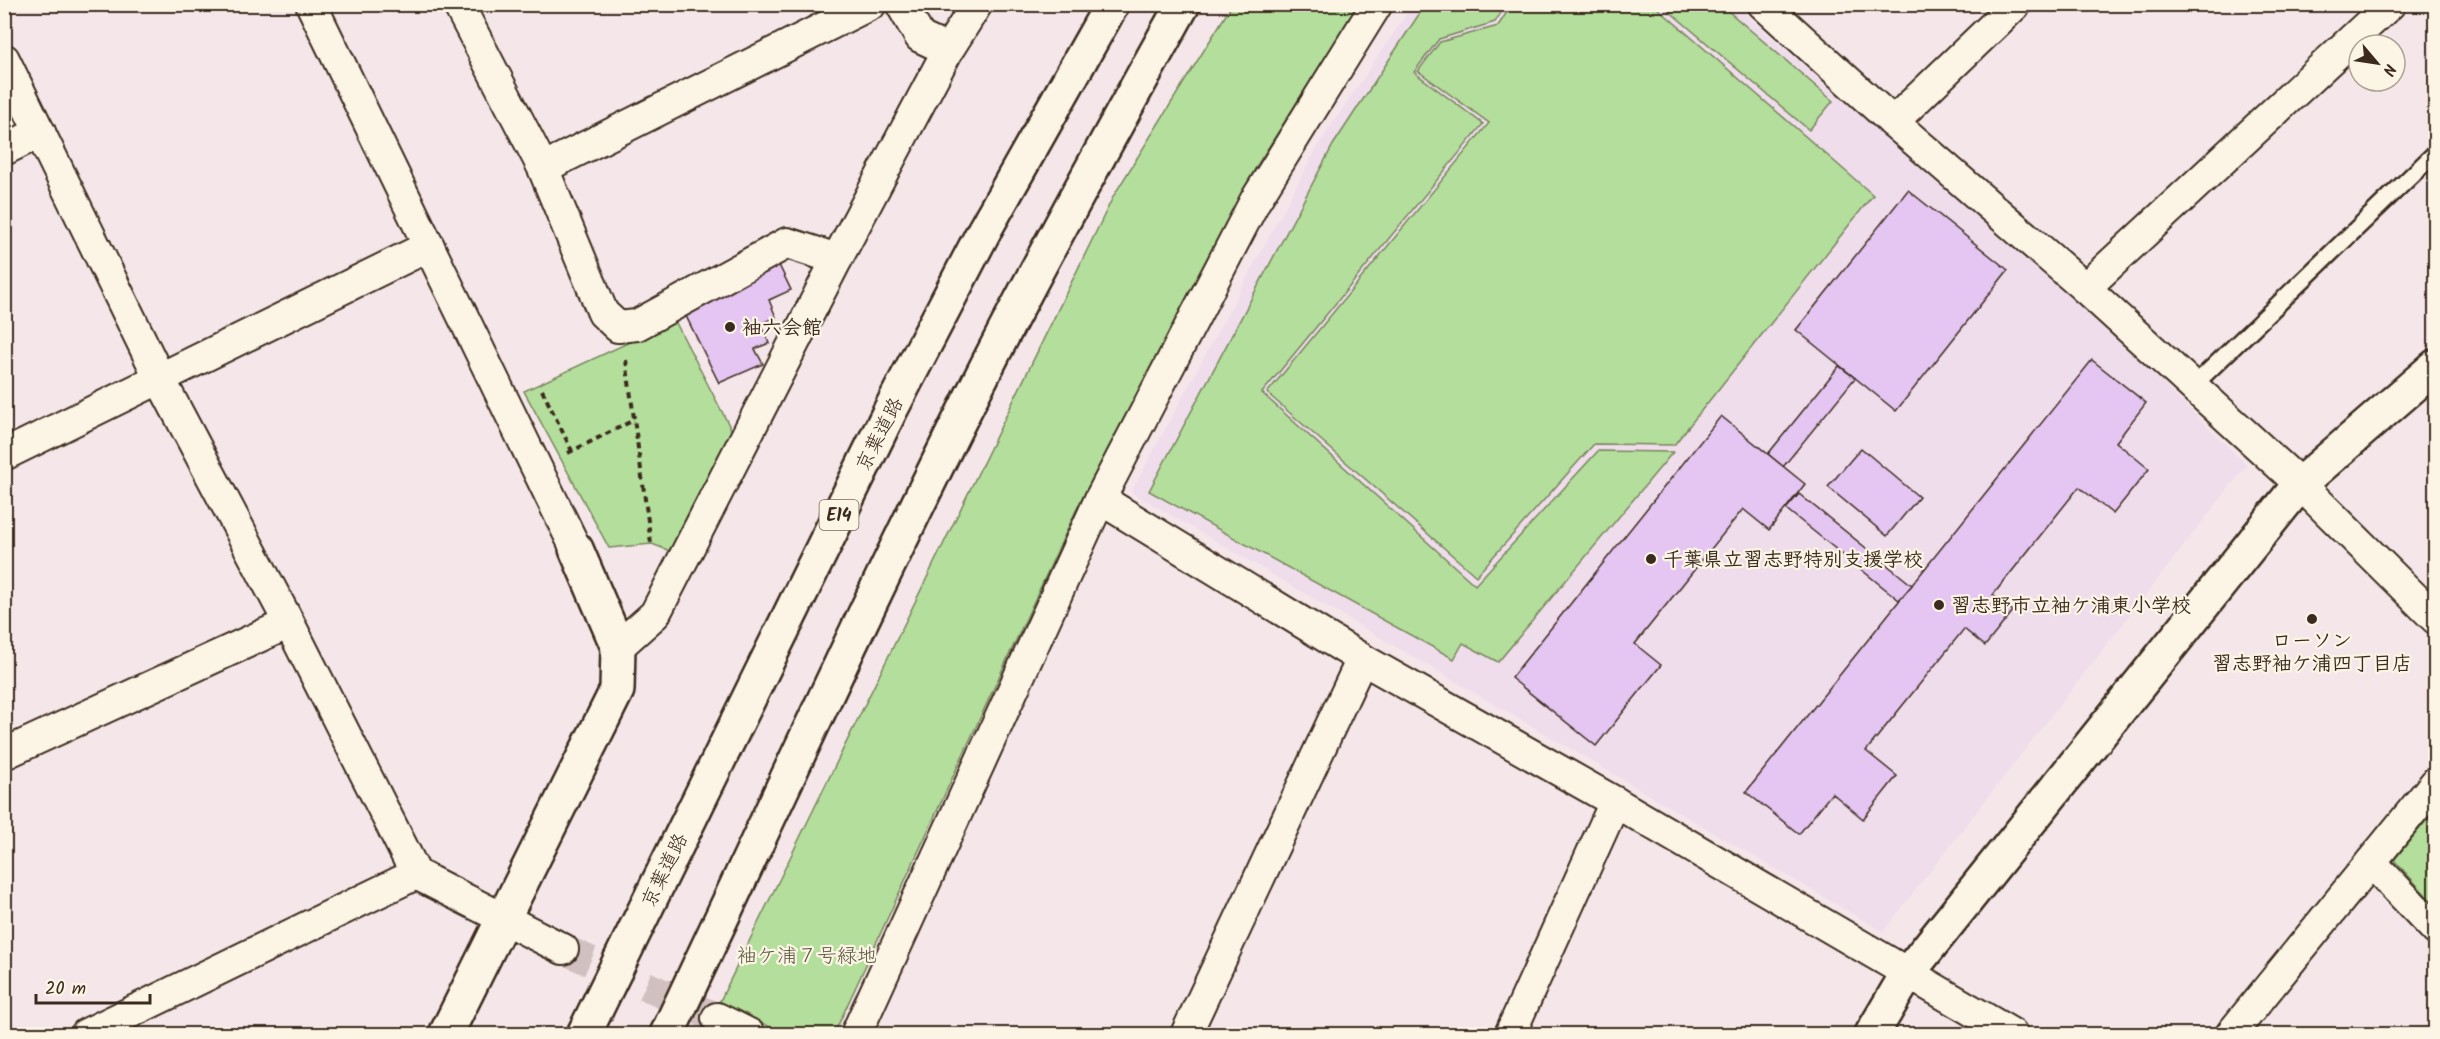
<svg xmlns="http://www.w3.org/2000/svg" width="2440" height="1039" font-family="Kalam,'Klee One',sans-serif">
	<style>
		.built { fill: #f0ddec }
		.green { fill: #b4de9c; stroke: #78845d; stroke-width: 1.5 }
		.building { fill: #e5c5f2; stroke: #3b2a1e; stroke-width: 1.5 }
		.lines { fill: none; stroke-linecap: round; stroke-linejoin: round }
		.street-tunnel { stroke: #d0c1c0; stroke-width: 30; stroke-dasharray: 30 15; stroke-linecap: butt }
		.lane-casing { stroke: #3b2a1e; stroke-width: 20 }
		.street-casing { stroke: #3b2a1e; stroke-width: 34 }
		.secondary-casing { stroke: #3b2a1e; stroke-width: 38 }
		.highway-casing { stroke: #3b2a1e; stroke-width: 38 }
		.path { stroke: #3b2a1e; stroke-width: 4; stroke-dasharray: 6 4.5; stroke-linecap: butt }
		.lane { stroke: #fcf5e5; stroke-width: 15 }
		.street { stroke: #fcf5e5; stroke-width: 30 }
		.secondary { stroke: #fcf5e5; stroke-width: 33 }
		.highway { stroke: #fcf5e5; stroke-width: 33 }
		.poi-dot { fill: #3b2a1e; stroke: #fcf5e5; stroke-width: 2 }
		.labels { text-anchor: middle; stroke-width: 4.5; stroke-linejoin: round; paint-order: stroke }
		.shield { fill: #fcf5e5; stroke: #75675a; stroke-width: 1.5 }
		.shield-label { font-size: 18px; font-weight: bold; fill: #3b2a1e }
		.poi-label { font-size: 20px; font-weight: bold; fill: #3b2a1e; stroke: #fcf5e5; text-anchor: start }
		.street-label { font-size: 20px; fill: #3b2a1e; stroke: #fcf5e5 }
		.park-label { font-size: 20px; fill: #59573e; stroke: #fcf5e5 }
	</style>
	<rect width="100%" height="100%" fill="#f5e7e9"/>
	<filter id="ink" filterUnits="userSpaceOnUse"><feTurbulence type="fractalNoise" baseFrequency=".0167" numOctaves="2"/><feDisplacementMap in="SourceGraphic" scale="12" xChannelSelector="R" yChannelSelector="G"/><feConvolveMatrix kernelMatrix="1 2 1 2 8 2 1 2 1" color-interpolation-filters="sRGB"/></filter>
	<g filter="url(#ink)">
		<polygon class="built" points="1413,4 1735,5 2117,339 2247,465 1883,932 1131,492 1320,142"/>
		<g class="green">
			<polygon points="1512,4 1654,5 1873,195 1674,445 1594,444 1476,576 1267,393 1489,123 1418,71 1440,42 1498,26"/>
			<polygon points="1232,5 1359,5 1256,167 1079,504 834,1034 785,1034 719,1003 1114,195"/>
			<polygon points="1425,5 1506,5 1495,22 1439,39 1414,72 1483,124 1262,393 1475,585 1598,451 1673,452 1498,662 1463,643 1454,659 1149,491 1333,145"/>
			<polygon points="1662,5 1721,5 1833,101 1809,130"/>
			<polygon points="675,321 732,431 673,552 652,544 609,548 524,391"/>
			<polygon points="2435,810 2435,905 2394,860"/>
		</g>
		<g class="building">
			<polygon points="1908,190 2008,270 1896,411 1796,330"/>
			<polygon points="778,263 791,290 769,300 776,317 760,324 769,343 755,349 763,364 719,383 683,310"/>
			<polygon points="2092,360 2146,403 2116,442 2149,469 2113,514 2079,487 1993,595 2013,611 1985,646 1964,629 1866,751 1897,776 1863,819 1832,793 1799,834 1746,792"/>
			<polygon points="1839,366 1855,378 1783,467 1768,454"/>
			<polygon points="1721,416 1805,484 1769,530 1743,509 1635,644 1661,665 1596,746 1511,678"/>
			<polygon points="1861,448 1919,497 1887,536 1828,487"/>
			<polygon points="1799,494 1912,585 1899,600 1786,509"/>
		</g>
		<g class="lines">
			<polyline class="street-tunnel" points="563,949 717,1018"/>
			<g class="lane-casing">
				<polyline id="lane" points="2193,386 2436,152"/>
			</g>
			<g class="street-casing">
				<g id="street">
					<polyline points="311,4 576,549"/>
					<polyline points="458,4 543,168 603,313 618,327 637,325 787,243 837,259"/>
					<polyline points="901,4 920,37 948,50"/>
					<polyline points="1763,4 1893,122 2085,288 2300,484 2436,619"/>
					<polyline points="4,59 160,379 289,623 416,874 563,949"/>
					<polyline points="1893,122 2016,4"/>
					<polyline points="4,150 40,132"/>
					<polyline points="543,168 871,4"/>
					<polyline points="2085,288 2390,4"/>
					<polyline points="4,455 429,246"/>
					<polyline points="1100,499 1362,659 1615,802 2012,1034"/>
					<polyline points="618,647 655,614 837,259 948,50 977,4"/>
					<polyline points="4,754 289,623"/>
					<polyline points="2371,862 2436,930"/>
					<polyline points="717,1018 749,1034"/>
					<polyline points="86,1034 416,874"/>
					<polyline points="856,1034 1100,499 1255,201 1377,4"/>
					<polyline points="1186,1034 1362,659"/>
					<polyline points="1510,1034 1615,802"/>
					<polyline points="2231,1034 2436,782"/>
				</g>
			</g>
			<g class="secondary-casing">
				<g id="secondary">
					<polyline points="446,1034 617,690 618,647 576,549"/>
					<polyline points="1872,1034 1908,973 2300,484 2436,366"/>
				</g>
			</g>
			<g class="highway-casing">
				<g id="highway">
					<polyline points="584,1034 890,411 985,229 1112,4"/>
					<path d="M 667,1034 C 774,808 878,579 992,356 C 1053,237 1118,121 1183,4"/>
				</g>
			</g>
			<g class="path">
				<polyline points="626,360 651,543"/>
				<polyline points="542,390 572,451"/>
				<polyline points="568,453 634,420"/>
			</g>
			<use href="#lane" class="lane"/>
			<use href="#street" class="street"/>
			<use href="#secondary" class="secondary"/>
			<use href="#highway" class="highway"/>
		</g>
	</g>
	<g class="poi-dot">
		<circle cx="730" cy="327" r="6"/>
		<circle cx="1651" cy="559" r="6"/>
		<circle cx="1939" cy="605" r="6"/>
		<circle cx="2312" cy="619" r="6"/>
	</g>
	<g class="labels">
		<rect class="shield" x="819.5" y="500" width="39" height="30" rx="4.5"/>
		<g class="shield-label">
			<text x="839" y="521">E14</text>
		</g>
		<g class="poi-label">
			<text x="742" y="334">袖六会館</text>
			<text x="1663" y="566">千葉県立習志野特別支援学校</text>
			<text x="1951" y="612">習志野市立袖ケ浦東小学校</text>
			<text x="2312" y="647" text-anchor="middle">ローソン<tspan x="2312" dy="23">習志野袖ケ浦四丁目店</tspan></text>
		</g>
		<g class="street-label">
			<text transform="translate(879 434) rotate(-63)" y="7">京葉道路</text>
			<text transform="translate(664 870) rotate(-64)" y="7">京葉道路</text>
		</g>
		<g class="park-label">
			<text x="807" y="962">袖ケ浦７号緑地</text>
		</g>
	</g>
	<rect width="2440" height="1039" fill="none" stroke="#fcf5e5" stroke-width="24"/>
	<rect x="12" y="12" width="2416" height="1015" fill="none" stroke="#3b2a1e" stroke-width="2" filter="url(#ink)"/>
	<g transform="translate(2377 63) rotate(119)"><circle r="28" fill="#fcf5e5" stroke="#afa495" stroke-width="1.5"/>
	<path d="M0-4.5L10 22L0 15L-10 22Z" fill="#3b2a1e"/>
	<text y="-9" font-size="16" font-weight="bold" text-anchor="middle" fill="#3b2a1e">N</text>
	</g>
	<path d="M36 994v9h114v-9" fill="none" stroke="#3b2a1e" stroke-width="3"/>
	<text x="45" y="994" font-size="18" fill="#3b2a1e" stroke="#fcf5e5" stroke-width="4.5" paint-order="stroke">20 m</text>
</svg>
